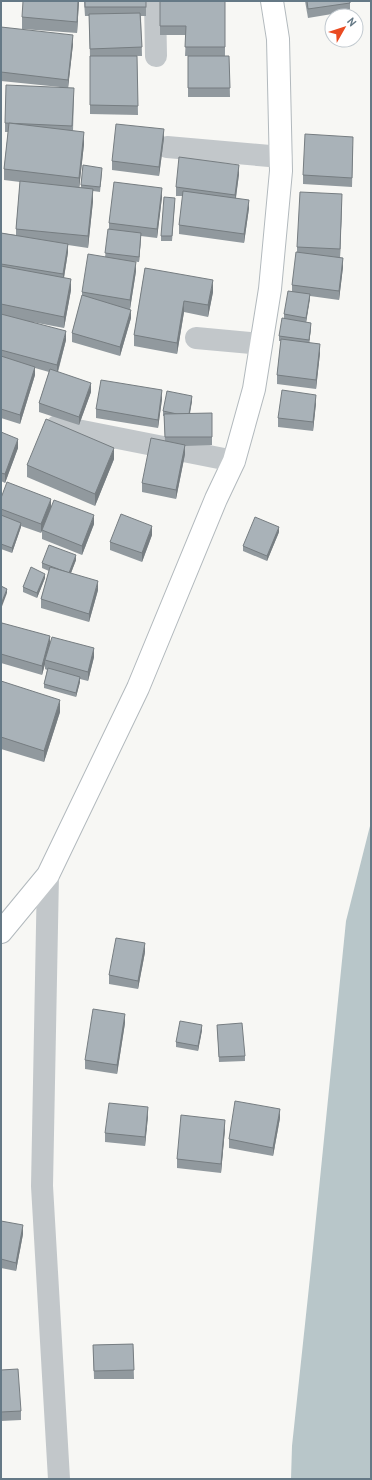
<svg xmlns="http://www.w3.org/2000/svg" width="372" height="1480" font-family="'PT Sans',sans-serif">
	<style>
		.water { fill: #b8c6c9 }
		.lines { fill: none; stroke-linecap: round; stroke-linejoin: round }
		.secondary-casing { stroke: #b2b9bd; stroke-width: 24 }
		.street { stroke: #c2c7ca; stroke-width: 22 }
		.secondary { stroke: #fff; stroke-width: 22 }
		.wall { fill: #91999e }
		.shaded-wall { fill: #767d81 }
		.building { fill: #a9b2b8; stroke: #767d81 }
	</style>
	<rect width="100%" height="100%" fill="#f7f7f4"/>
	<polygon class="water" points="371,822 371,1479 291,1479 292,1446 311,1268 346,921"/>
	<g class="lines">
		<g class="secondary-casing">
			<polyline id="secondary" points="1,932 48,875 138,688 216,499 234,461 254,389 270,289 281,171 278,39 272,1"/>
		</g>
		<g class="street">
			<polyline points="155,1 156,56"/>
			<polyline points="167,147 281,157"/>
			<polyline points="196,338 261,344"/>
			<polyline points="57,426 234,461"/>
			<polyline points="48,875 42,1186 59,1479"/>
		</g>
		<use href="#secondary" class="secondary"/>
	</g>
	<g class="wall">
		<polygon points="79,1 77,33 22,29 22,17"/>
		<polygon points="84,1 146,1 146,16 141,16 142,56 137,56 138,115 90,114 90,58 89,16 85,16"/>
		<polygon points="160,1 225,1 225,56 185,56 186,35 160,35"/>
		<polygon points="305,1 350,1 350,11 308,18"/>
		<polygon points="1,27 73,44 68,88 74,97 73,131 84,144 79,188 81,188 81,185 102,173 100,192 93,191 93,201 88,248 68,245 68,252 64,278 71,290 64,328 32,322 66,340 58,372 91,392 79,425 39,412 39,403 49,372 35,368 35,375 20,424 1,418 1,233 16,235 16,229 20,182 4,180 4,169 8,132 5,132 5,123 60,87 1,81"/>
		<polygon points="188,56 229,56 230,97 188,97"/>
		<polygon points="164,138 159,176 112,170 112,161"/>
		<polygon points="353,146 352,187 303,184 303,175"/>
		<polygon points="239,174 236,198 249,208 244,243 179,234 179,225 183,196 176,196 176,187"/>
		<polygon points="162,197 157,238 141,236 139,262 126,261 136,271 130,309 131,318 120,356 72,342 72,333 82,296 82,292 105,257 109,229 109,223"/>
		<polygon points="175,202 172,241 161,241 161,236"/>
		<polygon points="342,203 340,257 343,267 339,300 310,296 306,322 311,328 309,342 320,353 316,389 277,384 277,375 281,341 279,341 279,336 284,319 284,314 292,292 292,285 297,252 297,247"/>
		<polygon points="145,268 213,292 208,317 184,312 177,354 134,346 134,335"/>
		<polygon points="162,399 158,428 96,418 96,409"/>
		<polygon points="192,401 190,414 212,413 212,445 185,446 185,454 176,499 142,492 142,483 165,441 164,416 163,416 163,411"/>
		<polygon points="316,403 313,431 278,427 278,418"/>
		<polygon points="1,432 18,448 5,483 1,481"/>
		<polygon points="114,459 95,506 27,477 27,465"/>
		<polygon points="1,498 51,508 41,533 21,526 21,527 12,553 1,549"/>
		<polygon points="94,524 82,555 42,539 42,530"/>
		<polygon points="279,532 267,561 243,551 243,546"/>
		<polygon points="152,535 142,562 110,550 110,542"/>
		<polygon points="76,560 71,573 98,590 89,622 41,608 41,599 49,571 42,568 42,563"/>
		<polygon points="45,578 37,598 23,592 23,587"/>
		<polygon points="1,626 50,643 94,657 88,681 80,679 80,682 76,697 44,688 44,684 47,670 45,669 45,664 42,675 1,663"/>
		<polygon points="1,681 60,712 44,762 1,749"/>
		<polygon points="145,952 138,989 109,984 109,975"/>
		<polygon points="125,1023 117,1074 85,1069 85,1060"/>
		<polygon points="217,1025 245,1056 245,1061 219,1062"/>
		<polygon points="202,1030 198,1051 176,1047 176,1042"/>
		<polygon points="148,1116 145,1146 105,1142 105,1133"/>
		<polygon points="280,1118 273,1156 229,1148 229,1139"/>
		<polygon points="225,1129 221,1173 177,1168 177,1159"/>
		<polygon points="1,1221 23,1234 16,1271 1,1268"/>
		<polygon points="133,1344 134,1379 94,1379 93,1345"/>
		<polygon points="1,1370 21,1411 21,1420 1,1421"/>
	</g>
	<g class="shaded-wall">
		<polygon points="78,1 79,1 77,33 77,22"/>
		<polygon points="73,35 73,44 68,88 68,80"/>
		<polygon points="164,129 164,138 159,176 159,167"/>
		<polygon points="84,132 84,144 79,190 79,178"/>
		<polygon points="239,165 239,174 235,203 235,195"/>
		<polygon points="162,188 162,197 157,238 157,229"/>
		<polygon points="93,189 93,201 88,248 88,236"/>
		<polygon points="342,194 342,203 340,258 340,249"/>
		<polygon points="249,200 249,208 244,243 244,234"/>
		<polygon points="141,233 141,238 139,262 139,257"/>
		<polygon points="68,244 68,252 63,283 63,274"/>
		<polygon points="343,258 343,267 339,300 339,291"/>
		<polygon points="136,262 136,271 130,309 130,300"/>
		<polygon points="71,279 71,290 64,328 64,317"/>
		<polygon points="213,280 213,292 208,317 208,305"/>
		<polygon points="310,294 310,299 306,323 306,318"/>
		<polygon points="184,301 184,312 177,354 177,343"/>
		<polygon points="131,310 131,318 120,356 120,347"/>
		<polygon points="311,323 311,328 309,345 309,340"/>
		<polygon points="66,331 66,340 57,374 57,365"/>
		<polygon points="320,344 320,353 316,389 316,380"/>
		<polygon points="35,367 35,375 20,424 20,415"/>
		<polygon points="91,383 91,392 79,425 79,417"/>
		<polygon points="162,390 162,399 158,428 158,420"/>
		<polygon points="316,395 316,403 313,431 313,422"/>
		<polygon points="192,396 192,401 188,421 188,416"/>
		<polygon points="18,439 18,448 5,483 5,474"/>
		<polygon points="185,445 185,454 176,499 176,490"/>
		<polygon points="114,448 114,459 95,506 95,494"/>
		<polygon points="51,499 51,508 41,533 41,524"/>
		<polygon points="94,515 94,524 82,555 82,546"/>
		<polygon points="21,523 21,527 12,553 12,548"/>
		<polygon points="152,526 152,535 142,562 142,553"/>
		<polygon points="279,527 279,532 267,561 267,556"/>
		<polygon points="76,555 76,560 69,578 69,573"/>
		<polygon points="45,574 45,578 37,598 37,593"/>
		<polygon points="98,581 98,590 89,622 89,614"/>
		<polygon points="7,589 7,593 1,609 1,604"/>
		<polygon points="50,636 50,645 45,660 45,664 42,675 42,666"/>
		<polygon points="94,648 94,657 88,681 88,672"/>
		<polygon points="80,677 80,682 76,697 76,693"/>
		<polygon points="60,700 60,712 44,762 44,751"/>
		<polygon points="145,943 145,952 138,989 138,981"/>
		<polygon points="125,1014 125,1023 117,1074 117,1065"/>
		<polygon points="202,1025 202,1030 198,1051 198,1046"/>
		<polygon points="148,1107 148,1116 145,1146 145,1137"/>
		<polygon points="280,1109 280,1118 273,1156 273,1148"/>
		<polygon points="225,1120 225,1129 221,1173 221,1164"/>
		<polygon points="23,1225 23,1234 16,1271 16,1263"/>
	</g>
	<g class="building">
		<polygon points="23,1 78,1 77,22 22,17"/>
		<rect x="85" y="1" width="61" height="6"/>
		<polygon points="160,1 225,1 225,47 185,47 186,26 160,26"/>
		<polygon points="307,1 350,1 350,3 308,9"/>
		<polygon points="140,13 142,47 90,49 89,14"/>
		<polygon points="1,27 73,35 68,80 1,72"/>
		<polygon points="90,56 137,56 138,106 90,105"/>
		<polygon points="188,56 229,56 230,88 188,88"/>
		<polygon points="6,85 74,88 72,126 5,123"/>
		<polygon points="9,123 84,132 79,178 4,169"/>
		<polygon points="116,124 164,129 159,167 112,161"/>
		<polygon points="305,134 353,137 352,178 303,175"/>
		<polygon points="179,157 239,165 235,195 176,187"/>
		<polygon points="83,165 102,168 100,187 81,185"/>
		<polygon points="20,181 93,189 88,236 16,229"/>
		<polygon points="114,182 162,188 157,229 109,223"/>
		<polygon points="183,191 249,200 244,234 179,225"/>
		<polygon points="300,192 342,194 340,249 297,247"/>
		<polygon points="164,197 175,198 172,236 161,236"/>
		<polygon points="108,229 141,233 139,257 105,253"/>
		<polygon points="1,233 68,244 63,274 1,264"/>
		<polygon points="296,252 343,258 339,291 292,285"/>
		<polygon points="88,254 136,262 130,300 82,292"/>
		<polygon points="1,266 71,279 64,317 1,304"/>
		<polygon points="145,268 213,280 208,305 184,301 177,343 134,335"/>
		<polygon points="288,291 310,294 306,318 284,314"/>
		<polygon points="82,295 131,310 120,347 72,333"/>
		<polygon points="1,314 66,331 57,365 1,350"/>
		<polygon points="282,318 311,323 309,340 279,336"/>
		<polygon points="281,339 320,344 316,380 277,375"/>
		<polygon points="1,356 35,367 20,415 1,409"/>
		<polygon points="50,369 91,383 79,417 39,403"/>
		<polygon points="101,380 162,390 158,420 96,409"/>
		<polygon points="282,390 316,395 313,422 278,418"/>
		<polygon points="167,391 192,396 189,414 177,414 163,411"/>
		<polygon points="212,413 212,437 165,437 164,414"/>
		<polygon points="46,419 114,448 95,494 27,465"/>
		<polygon points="1,432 18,439 5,474 1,473"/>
		<polygon points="151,438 185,445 176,490 142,483"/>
		<polygon points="7,482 51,499 41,524 1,509 1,498"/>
		<polygon points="54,500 94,515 82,546 42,530"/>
		<polygon points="121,514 152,526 142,553 110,542"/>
		<polygon points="1,515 21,523 12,548 1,544"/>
		<polygon points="255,517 279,527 267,556 243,546"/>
		<polygon points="49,545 76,555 69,573 42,563"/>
		<polygon points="31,567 45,574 37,593 23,587"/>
		<polygon points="50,567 98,581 89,614 41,599"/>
		<polygon points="1,586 7,589 1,604"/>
		<polygon points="2,623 50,636 42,666 1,654 1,626"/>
		<polygon points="52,637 94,648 88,672 45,660"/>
		<polygon points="48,668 80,677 76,693 44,684"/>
		<polygon points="1,681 60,700 44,751 1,737"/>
		<polygon points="116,938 145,943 138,981 109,975"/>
		<polygon points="93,1009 125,1014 117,1065 85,1060"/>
		<polygon points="180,1021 202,1025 198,1046 176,1042"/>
		<polygon points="242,1023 245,1056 219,1057 217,1025"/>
		<polygon points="235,1101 280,1109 273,1148 229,1139"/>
		<polygon points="109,1103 148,1107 145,1137 105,1133"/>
		<polygon points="181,1115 225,1120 221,1164 177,1159"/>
		<polygon points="1,1221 23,1225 16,1263 1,1259"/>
		<polygon points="133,1344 134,1370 94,1371 93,1345"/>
		<polygon points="18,1369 21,1411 1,1412 1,1370"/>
	</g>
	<rect width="372" height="1480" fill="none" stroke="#657986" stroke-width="4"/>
	<g transform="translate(344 28) rotate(51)"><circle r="19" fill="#ffffff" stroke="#c1c9cf"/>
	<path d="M0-3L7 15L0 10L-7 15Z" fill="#ea4b22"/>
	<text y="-6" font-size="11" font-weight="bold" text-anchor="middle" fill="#657986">N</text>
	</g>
</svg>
